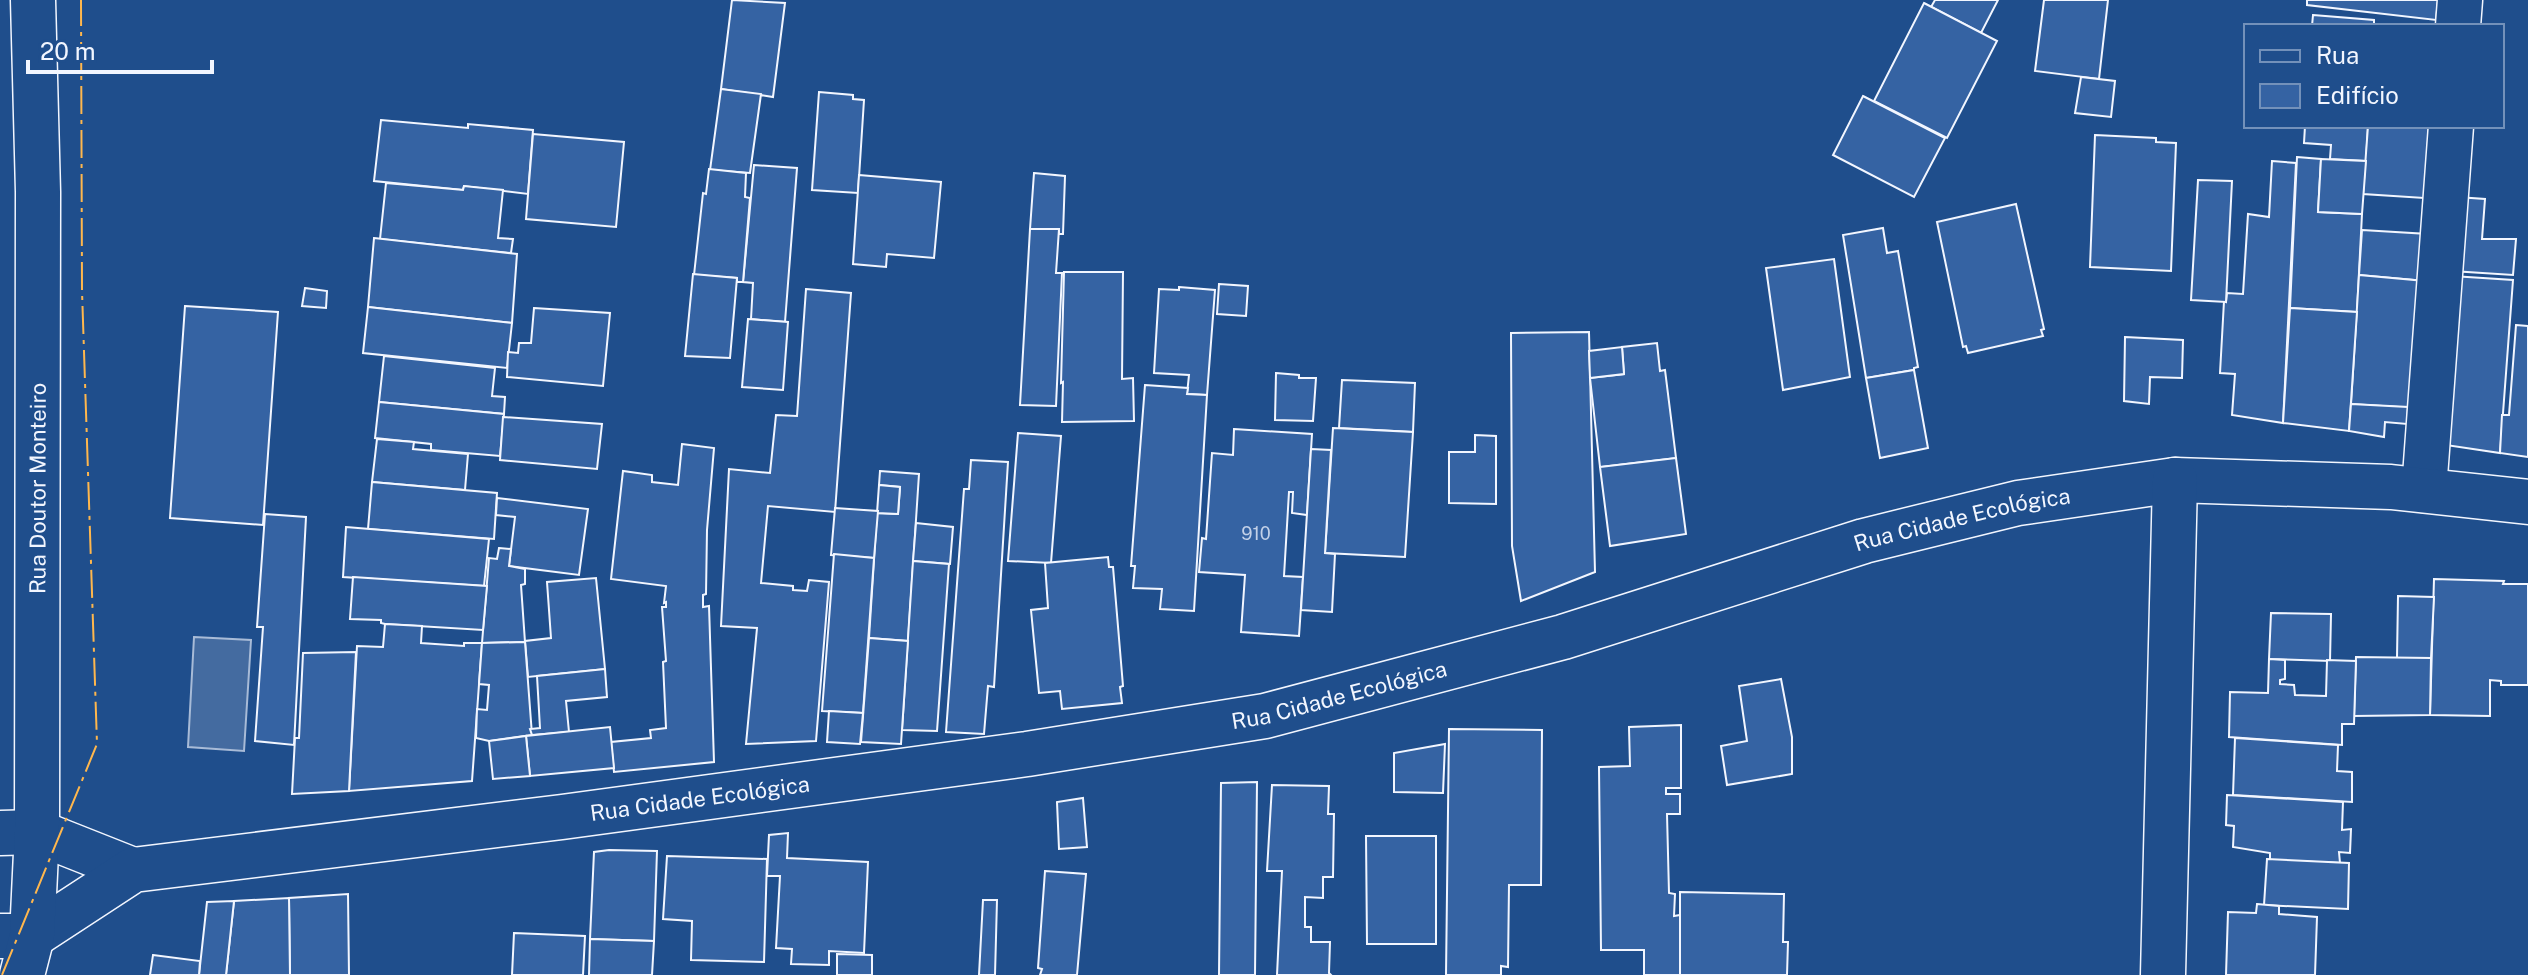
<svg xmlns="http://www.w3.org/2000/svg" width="2528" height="975" font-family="'Public Sans',sans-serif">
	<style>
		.water { fill: #446ba0; stroke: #a8bbd7; stroke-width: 2 }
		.building { fill: #3563a3; stroke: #f2f6ff; stroke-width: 2 }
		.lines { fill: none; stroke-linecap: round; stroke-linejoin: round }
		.minor-casing { stroke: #f2f6ff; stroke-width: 47 }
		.minor { stroke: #1f4e8c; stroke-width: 44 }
		.power { stroke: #ffb74d; stroke-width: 2; stroke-dasharray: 28 6 4 6; stroke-linecap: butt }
		.labels { text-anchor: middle; stroke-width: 6; stroke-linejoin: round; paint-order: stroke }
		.number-label { font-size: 18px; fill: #c3d1e8 }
		.street-label { font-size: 22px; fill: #f2f6ff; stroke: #1f4e8c }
	</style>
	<rect width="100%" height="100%" fill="#1f4e8c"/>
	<polygon class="water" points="194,637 251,640 244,751 188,747"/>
	<g class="building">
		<polygon points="732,0 785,3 773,97 721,89"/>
		<polygon points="1935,0 1998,0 1981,33 1931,7"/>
		<polygon points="2044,0 2108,0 2099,79 2035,71"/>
		<polygon points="2307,0 2438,0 2436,20 2307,5"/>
		<polygon points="1924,3 1997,41 1947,138 1874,101"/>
		<polygon points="2313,15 2374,20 2374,26 2312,26"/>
		<polygon points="2081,77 2115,81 2111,117 2075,113"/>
		<polygon points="721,89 761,94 750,173 710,170"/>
		<polygon points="819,92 853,95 853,99 864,100 858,193 812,190"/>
		<polygon points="1863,96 1945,138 1914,197 1833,155"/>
		<polygon points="381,120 468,128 468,124 533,130 528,194 464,186 463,190 374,181"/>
		<polygon points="2305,126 2368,126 2366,161 2330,159 2331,145 2304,143"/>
		<polygon points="2368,126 2429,126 2424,198 2363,194"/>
		<polygon points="533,134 624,142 616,227 526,219"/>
		<polygon points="2095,135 2156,138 2156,142 2176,143 2171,271 2090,267"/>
		<polygon points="2297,157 2321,159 2318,212 2362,214 2357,312 2290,308"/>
		<polygon points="2321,159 2366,161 2362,214 2318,212"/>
		<polygon points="2272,161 2296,163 2283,423 2232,415 2235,374 2220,373 2224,301 2226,302 2227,293 2243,294 2248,214 2269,217"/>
		<polygon points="754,165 797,168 785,322 751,319 753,283 743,282"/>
		<polygon points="709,169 746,173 745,197 750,198 743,282 737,282 737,278 694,275 703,193 706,194"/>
		<polygon points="1034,173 1065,176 1063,234 1059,234 1059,229 1030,229"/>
		<polygon points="859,175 941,182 934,258 887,254 886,267 853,264"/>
		<polygon points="2198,180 2232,181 2226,302 2191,300"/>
		<polygon points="386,183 463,190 464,186 503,190 498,238 513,239 511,253 380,239"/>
		<polygon points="2457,197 2485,199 2482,239 2516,239 2513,275 2452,271"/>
		<polygon points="2016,204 2044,329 2041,330 2043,336 1968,353 1966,346 1963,347 1937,222"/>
		<polygon points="1883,228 1887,253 1898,251 1918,367 1914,368 1914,370 1866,378 1843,235"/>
		<polygon points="1030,229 1059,229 1056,273 1062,273 1056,406 1020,405"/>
		<polygon points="2362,230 2428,234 2425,281 2359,275"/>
		<polygon points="374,238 517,254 512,323 368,307"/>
		<polygon points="1834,259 1850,377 1783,390 1766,268"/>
		<polygon points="1064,272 1123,272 1122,379 1133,378 1134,421 1062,422 1063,382 1061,383"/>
		<polygon points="693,274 737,278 730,358 685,356"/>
		<polygon points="2359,275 2425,281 2415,408 2351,404"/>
		<polygon points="2452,276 2513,280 2500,453 2439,444"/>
		<polygon points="1219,284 1248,286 1246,316 1217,314"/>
		<polygon points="1179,287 1215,290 1207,395 1187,394 1189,375 1154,373 1159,289 1179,290"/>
		<polygon points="305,288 327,291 326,308 302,306"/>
		<polygon points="806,289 851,293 835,512 768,506 761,583 793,586 793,590 807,591 809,580 829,582 816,741 746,744 757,628 721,626 729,469 770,473 776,415 797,416"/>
		<polygon points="185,306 278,312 263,525 170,518"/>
		<polygon points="368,307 512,323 507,368 363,353"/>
		<polygon points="534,308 610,313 603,386 507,377 508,352 518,353 519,343 531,343"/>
		<polygon points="2290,308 2357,312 2349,431 2283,423"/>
		<polygon points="748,319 788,322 783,390 742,387"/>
		<polygon points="2516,325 2528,326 2528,457 2500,453 2502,415 2509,415"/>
		<polygon points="1589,332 1595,572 1521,601 1512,546 1511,333"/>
		<polygon points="2125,337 2183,340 2182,378 2150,377 2149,404 2124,401"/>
		<polygon points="1657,343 1660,371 1665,370 1676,458 1600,467 1590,378 1624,374 1622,347"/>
		<polygon points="1622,347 1624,374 1590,378 1589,351"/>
		<polygon points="384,356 495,368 492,396 505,397 504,414 379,402"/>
		<polygon points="1914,370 1928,448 1880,458 1866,378"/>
		<polygon points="1276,373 1299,375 1299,378 1316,378 1313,421 1275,420"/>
		<polygon points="1342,380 1415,383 1413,432 1339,428"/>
		<polygon points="1145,385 1188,388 1187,394 1207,395 1194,611 1160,609 1162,589 1133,588 1135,566 1131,566"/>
		<polygon points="379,402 504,414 500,456 431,450 431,444 375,438"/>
		<polygon points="2351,404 2408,407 2407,424 2385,422 2384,437 2349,431"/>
		<polygon points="503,417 602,424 597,469 500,460"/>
		<polygon points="1333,428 1413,432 1405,557 1325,553"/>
		<polygon points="1234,429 1312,434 1307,515 1292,513 1293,492 1289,492 1284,576 1303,577 1299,636 1241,632 1245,575 1199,572 1202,538 1206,539 1212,453 1233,455"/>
		<polygon points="1018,433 1061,436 1051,563 1008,561"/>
		<polygon points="1475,435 1496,436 1496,504 1449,503 1449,452 1475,452"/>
		<polygon points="377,439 414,442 413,449 468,454 465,490 372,482"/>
		<polygon points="682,444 714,448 707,530 706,594 703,595 703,607 709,606 714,762 614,772 611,742 651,738 650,730 666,728 663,662 666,661 662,607 666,607 666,602 664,603 666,586 611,579 623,471 652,475 652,482 678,485"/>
		<polygon points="1311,449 1331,450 1325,553 1335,554 1332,612 1301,610"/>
		<polygon points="1676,458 1686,534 1610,546 1600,467"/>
		<polygon points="971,460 1008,462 994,687 988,686 984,734 946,732 964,489 969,489"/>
		<polygon points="880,471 919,474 908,641 869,638 877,513 898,514 900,487 879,485"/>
		<polygon points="372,482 497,493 494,539 368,529"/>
		<polygon points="879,485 900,487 898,514 877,513"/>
		<polygon points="497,498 588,509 579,575 509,566 515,517 496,515"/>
		<polygon points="835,508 878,511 874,558 831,555"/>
		<polygon points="265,514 306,517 294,745 255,741 263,627 257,627"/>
		<polygon points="916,523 953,527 950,564 913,561"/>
		<polygon points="346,527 489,539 484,586 343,577"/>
		<polygon points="499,548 511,549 509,566 525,569 525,584 521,585 525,642 482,643 489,558 497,559"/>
		<polygon points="834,554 874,558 863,713 822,711"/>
		<polygon points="1108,557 1109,567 1113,567 1123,686 1120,687 1122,703 1062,709 1060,691 1039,693 1031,610 1048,608 1045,563"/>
		<polygon points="913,561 949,564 937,731 902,730"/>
		<polygon points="353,577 487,586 483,630 385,624 381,623 381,620 350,619"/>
		<polygon points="596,578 605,669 528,677 525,641 551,638 547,582"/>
		<polygon points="2434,579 2504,581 2503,584 2528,584 2528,685 2501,685 2501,681 2490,680 2490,716 2430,715"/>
		<polygon points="2398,596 2434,597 2431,658 2397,658"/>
		<polygon points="2271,613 2331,614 2330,661 2269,659"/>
		<polygon points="385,624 422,626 421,643 464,646 464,643 482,643 472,781 349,791 357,646 383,647"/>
		<polygon points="869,638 908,641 901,744 861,742"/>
		<polygon points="525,642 532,735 489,741 476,738 477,709 487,710 489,685 479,684 482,643"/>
		<polygon points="356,652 349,791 292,794 295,738 299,738 303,653"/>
		<polygon points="2356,657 2431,658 2430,715 2354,716"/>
		<polygon points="2269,659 2285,660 2285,679 2280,680 2280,684 2294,685 2295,695 2326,696 2327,660 2356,661 2354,724 2342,724 2342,745 2229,737 2230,692 2268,693"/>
		<polygon points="605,669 607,697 566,701 569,732 532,735 530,729 540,728 537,676"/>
		<polygon points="1781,679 1792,737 1792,774 1727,785 1721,746 1747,741 1739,686"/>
		<polygon points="829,711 863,713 860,744 827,742"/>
		<polygon points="1681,725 1681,788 1666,788 1666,794 1680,794 1680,814 1667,814 1669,893 1675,894 1674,916 1680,915 1680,975 1644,975 1644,950 1601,950 1599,767 1630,766 1629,727"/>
		<polygon points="610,727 614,768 530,776 526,736"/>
		<polygon points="1449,729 1542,730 1541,885 1509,885 1508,967 1501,966 1501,975 1446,975"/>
		<polygon points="526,736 530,776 493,779 489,741"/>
		<polygon points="2235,738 2338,745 2337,771 2352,772 2352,802 2233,795"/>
		<polygon points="1445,744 1443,793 1394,792 1394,753"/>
		<polygon points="1257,782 1255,975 1219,975 1221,783"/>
		<polygon points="1272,785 1329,786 1328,814 1334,814 1333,877 1323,877 1323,898 1305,897 1305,927 1311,927 1311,942 1330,942 1329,973 1331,975 1277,975 1282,871 1267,871"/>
		<polygon points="2227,795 2343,802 2342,830 2351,829 2350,853 2339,852 2340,863 2270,860 2270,853 2233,847 2234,826 2226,825"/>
		<polygon points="1083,798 1087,847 1059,849 1057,802"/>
		<polygon points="788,833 787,858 868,862 864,953 829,951 829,965 791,964 792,949 776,948 780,876 767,876 769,835"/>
		<polygon points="1366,836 1436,836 1436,944 1367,944"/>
		<polygon points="609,850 657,851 654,941 590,939 594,852"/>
		<polygon points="667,856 767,859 764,962 691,960 692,921 663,919"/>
		<polygon points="2267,859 2349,863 2348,909 2264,905"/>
		<polygon points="1045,871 1086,874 1077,975 1040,975 1042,969 1038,968"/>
		<polygon points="1680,892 1784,894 1783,942 1788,942 1787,975 1680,975"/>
		<polygon points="348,894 349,975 290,975 289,898"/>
		<polygon points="289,898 290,975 226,975 234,901"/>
		<polygon points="983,900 997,900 995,975 979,975"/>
		<polygon points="234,901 226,975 199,975 207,902"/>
		<polygon points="2257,904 2279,906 2279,914 2317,917 2315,975 2226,975 2228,912 2256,913"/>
		<polygon points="514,933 585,936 583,975 512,975"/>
		<polygon points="590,939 654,941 652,975 589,975"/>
		<polygon points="837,954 872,955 872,975 837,975"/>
		<polygon points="153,955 200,961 199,975 150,975"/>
	</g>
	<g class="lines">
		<g class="minor-casing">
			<g id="minor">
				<polyline points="2458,26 2460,0"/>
				<polyline points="2424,490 2451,126"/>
				<polyline points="0,833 37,832 133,870"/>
				<path id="s1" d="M 0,936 L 32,936 L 133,870 L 562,817 L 1027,754 L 1265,716 L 1563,637 L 1864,541 L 2018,503 L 2175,480 L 2391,487 L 2528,502"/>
				<path id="s2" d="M 22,975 L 32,936 L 37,832 L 38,192 L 33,0"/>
				<polyline points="2163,975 2175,480"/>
			</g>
		</g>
		<use href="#minor" class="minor"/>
		<polyline class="power" points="2,975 97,744 82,291 81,0"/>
	</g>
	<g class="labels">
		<g class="number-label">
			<text x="1256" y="540">910</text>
		</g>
		<g class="street-label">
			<text dy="8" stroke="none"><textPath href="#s2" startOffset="488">Rua Doutor Monteiro</textPath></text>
			<text dy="8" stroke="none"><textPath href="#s1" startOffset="2020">Rua Cidade Ecológica</textPath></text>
			<text dy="8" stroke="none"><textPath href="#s1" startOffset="1372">Rua Cidade Ecológica</textPath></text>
			<text dy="8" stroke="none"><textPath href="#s1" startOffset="724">Rua Cidade Ecológica</textPath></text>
		</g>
	</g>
	<rect x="2244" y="24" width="260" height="104" fill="#1f4e8c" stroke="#7391ba" stroke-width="2"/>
	<rect x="2260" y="50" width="40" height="12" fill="#1f4e8c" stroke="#7391ba" stroke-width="2"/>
	<text x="2316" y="64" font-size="24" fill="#f2f6ff">Rua</text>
	<rect x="2260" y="84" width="40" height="24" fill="#3563a3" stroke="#7391ba" stroke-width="2"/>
	<text x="2316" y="104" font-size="24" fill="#f2f6ff">Edifício</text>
	<path d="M28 60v12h184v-12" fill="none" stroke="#f2f6ff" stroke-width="4"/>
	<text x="40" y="60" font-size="24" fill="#f2f6ff" stroke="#1f4e8c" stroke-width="6" paint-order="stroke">20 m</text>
</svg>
